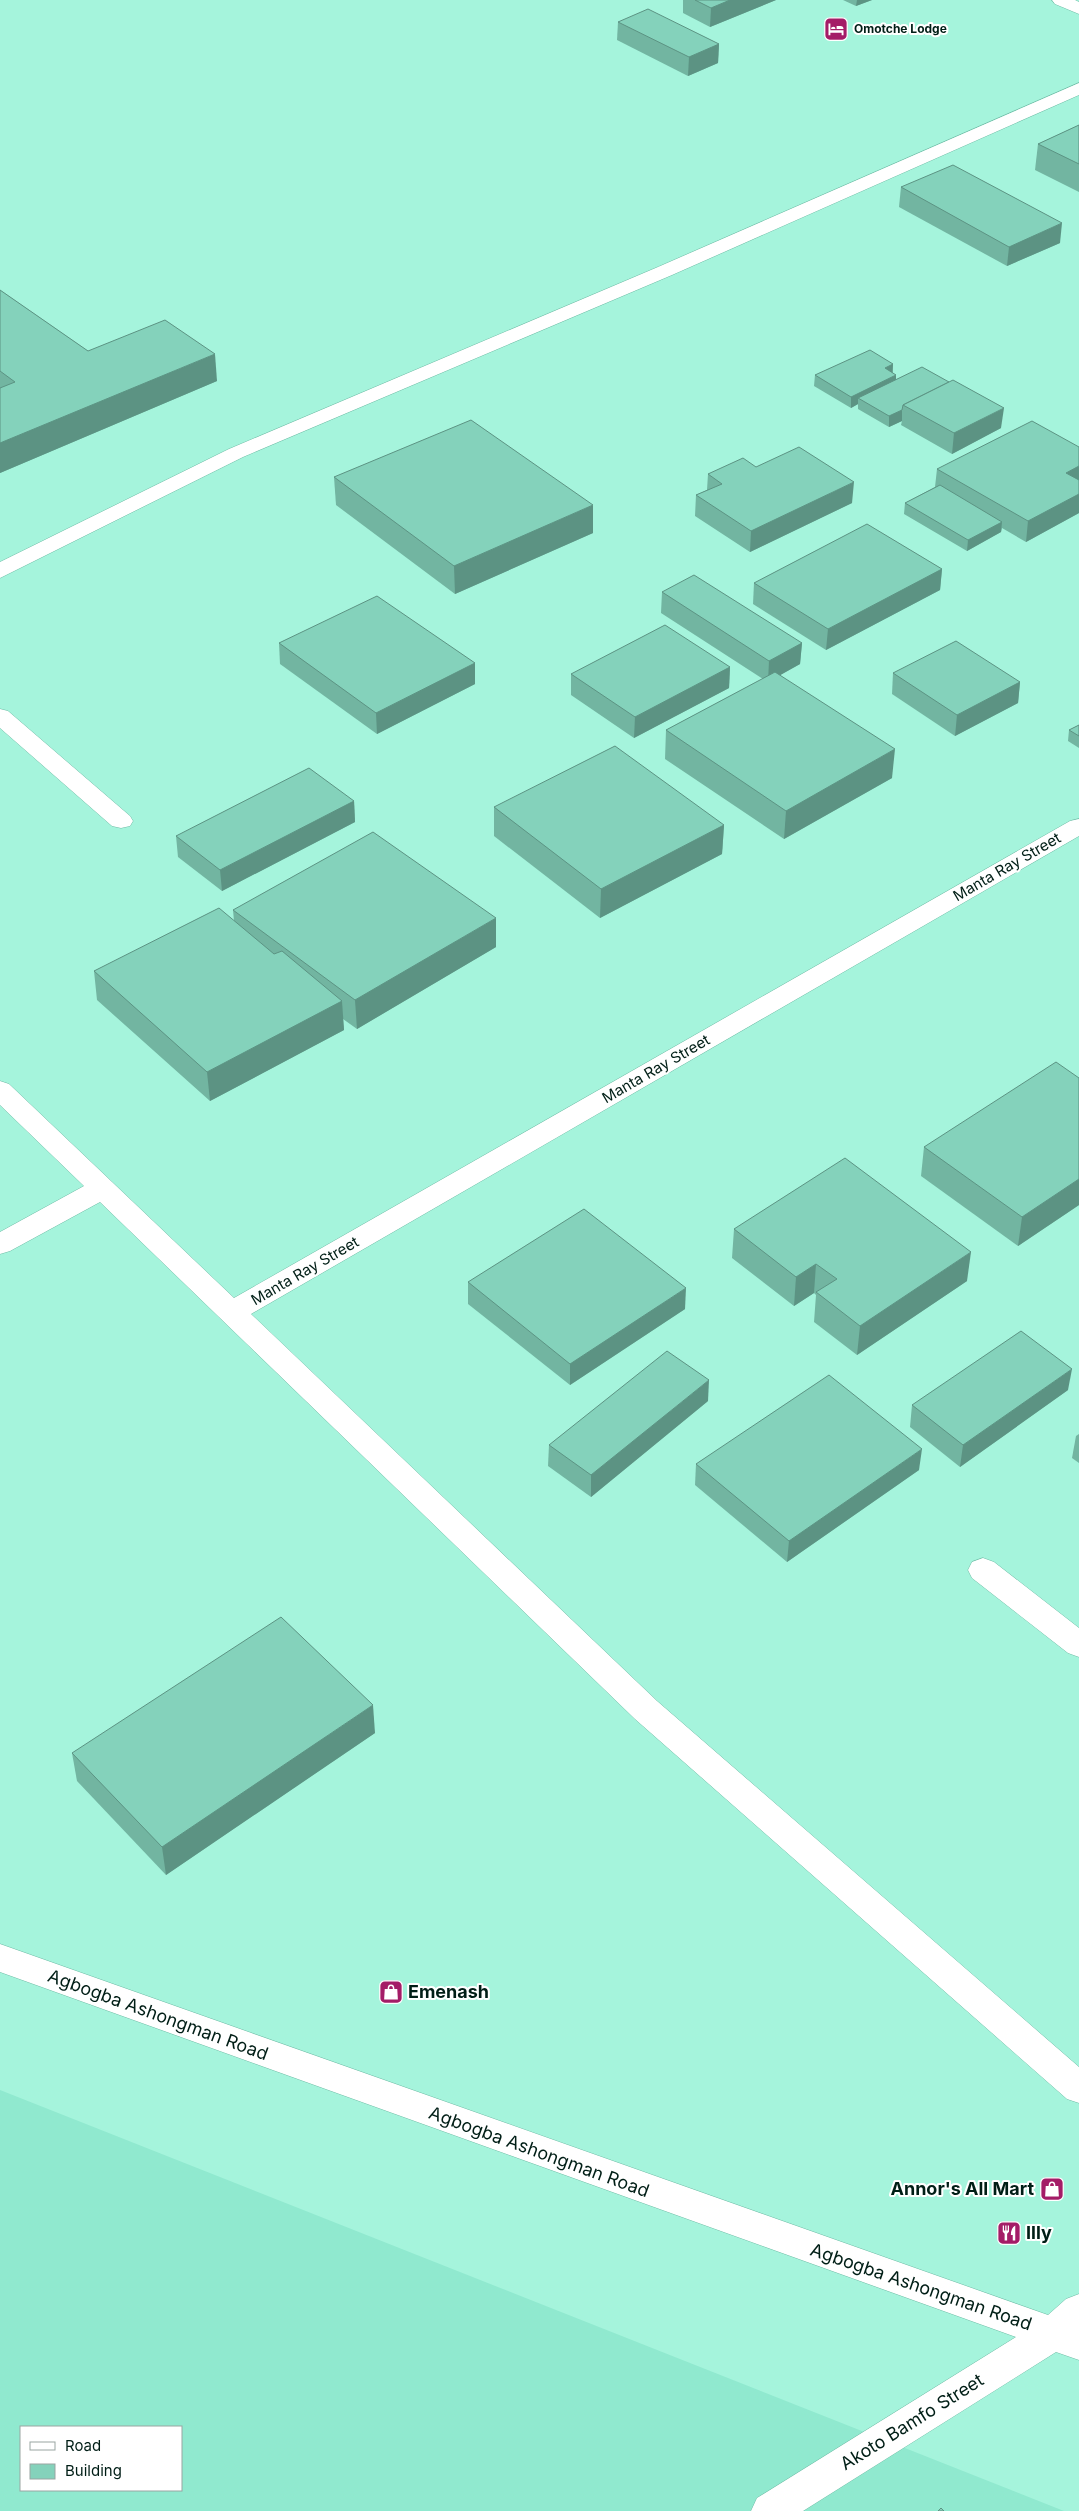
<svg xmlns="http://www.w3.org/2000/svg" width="1079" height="2511" font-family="Inter,sans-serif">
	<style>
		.built { fill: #90e9cf; fill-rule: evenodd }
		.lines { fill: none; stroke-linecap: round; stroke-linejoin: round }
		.minor-casing { stroke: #6ebba5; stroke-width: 1 }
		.minor { fill: #fff; fill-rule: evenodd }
		.wall { fill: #72b5a1 }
		.shaded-wall { fill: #5c9383 }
		.building { fill: #84d2bb; stroke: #5c9383 }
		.labels { text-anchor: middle; stroke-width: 4; stroke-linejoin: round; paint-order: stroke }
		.far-poi-label { font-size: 12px; font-weight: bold; fill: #001e16; stroke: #fff; text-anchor: start }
		.street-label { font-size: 15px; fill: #001e16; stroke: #fff }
		.near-poi-label { font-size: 18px; font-weight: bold; fill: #001e16; stroke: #fff; text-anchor: start }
		.near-street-label { font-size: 18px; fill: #001e16; stroke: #fff }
	</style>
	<rect width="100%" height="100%" fill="#a5f4dc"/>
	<path class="built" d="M 0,2090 L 1064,2511 L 0,2511 ZM 21,2427 L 181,2427 L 181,2490 L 21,2490 Z"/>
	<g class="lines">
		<g class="minor-casing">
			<g id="minor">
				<polygon points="1052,0 1075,0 1079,2 1079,14 1055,4"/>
				<polygon points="1079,83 1079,95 672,275 243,457 0,578 0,562 229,449 658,267"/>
				<polygon points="0,709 8,711 130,816 133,821 130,826 121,828 112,826 0,728"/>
				<polygon points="1079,819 1079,836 251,1314 657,1701 1079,2067 1079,2103 1067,2099 635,1719 100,1202 10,1251 0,1254 0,1232 84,1186 0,1105 0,1081 9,1084 234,1298 1070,821"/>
				<polygon points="983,1558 994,1562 1079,1628 1079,1657 1068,1653 972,1578 968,1570 972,1562"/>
				<polygon points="0,1944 1048,2315 1066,2299 1079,2294 1079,2360 1056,2352 803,2511 751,2511 757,2498 1016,2337 0,1972"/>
			</g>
		</g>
		<use href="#minor" class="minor"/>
	</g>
	<g class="wall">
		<polygon points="683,0 776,0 710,27 683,13"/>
		<polygon points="843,0 872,0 856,6"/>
		<polygon points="618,22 719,44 718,63 688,76 617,40"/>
		<polygon points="1079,125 1079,192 1035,170 1038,144"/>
		<polygon points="901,187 1060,243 1007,266 899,207"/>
		<polygon points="0,290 88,351 217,381 0,473"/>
		<polygon points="893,364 893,373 896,380 1001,428 952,454 901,425 902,421 889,427 858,409 858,404 851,408 814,386 815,375"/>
		<polygon points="1079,447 1079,513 1026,542 1002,528 1001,532 967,551 904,514 905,503 935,487 937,469"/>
		<polygon points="756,467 852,503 750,552 695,516 696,495 707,490 708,474"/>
		<polygon points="334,477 593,533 455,594 336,505"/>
		<polygon points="942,569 940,590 826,650 753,604 754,583"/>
		<polygon points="662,592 802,643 800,664 780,675 892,778 784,839 665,759 666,730 763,679 661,613"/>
		<polygon points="279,643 475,663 475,684 377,734 280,664"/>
		<polygon points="730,667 729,688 634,738 571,695 571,674"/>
		<polygon points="893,673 1020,682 1018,703 955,736 892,694"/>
		<polygon points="1079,725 1079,748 1068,741 1069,730"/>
		<polygon points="354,801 355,822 222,891 178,857 176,836"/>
		<polygon points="494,807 724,825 722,854 600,918 494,836"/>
		<polygon points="233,910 496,947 357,1029 343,1019 344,1030 210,1101 97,1000 94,971 234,921"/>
		<polygon points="1079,1078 1079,1205 1018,1246 921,1176 924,1147"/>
		<polygon points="734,1229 967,1281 857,1355 814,1322 816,1295 814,1293 794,1306 732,1258"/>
		<polygon points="468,1282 685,1309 570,1385 468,1304"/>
		<polygon points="1068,1390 960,1467 910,1427 912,1405"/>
		<polygon points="708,1401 591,1497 548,1466 549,1445"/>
		<polygon points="1079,1434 1079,1463 1072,1458 1076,1436"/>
		<polygon points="696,1464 919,1470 787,1562 695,1485"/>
		<polygon points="375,1733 166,1875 77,1781 72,1753"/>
	</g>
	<g class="shaded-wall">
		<polygon points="730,0 776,0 710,27 711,8"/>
		<polygon points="857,0 872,0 856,6"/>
		<polygon points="719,44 718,63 688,76 689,57"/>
		<polygon points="1062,223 1060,243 1007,266 1009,247"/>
		<polygon points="215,354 217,381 0,473 0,443"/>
		<polygon points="893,364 892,375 885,368"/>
		<polygon points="896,375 896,386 858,398 858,404 851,408 851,397"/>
		<polygon points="1004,408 1001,428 952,454 954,433"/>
		<polygon points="902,410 902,421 889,427 889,416"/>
		<polygon points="1079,466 1079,485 1066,473"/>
		<polygon points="854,482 852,503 750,552 751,531"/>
		<polygon points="1079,494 1079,513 1026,542 1028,521"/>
		<polygon points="593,505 593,533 455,594 454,566"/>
		<polygon points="1002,522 1001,532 967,551 968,540"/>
		<polygon points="942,569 940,590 826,650 828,629"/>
		<polygon points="802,643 800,664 768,682 769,661"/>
		<polygon points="475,663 475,684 377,734 376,713"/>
		<polygon points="730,667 729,688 634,738 635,717"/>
		<polygon points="1020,682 1018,703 955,736 957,715"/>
		<polygon points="895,749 892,778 784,839 786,811"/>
		<polygon points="354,801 355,822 222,891 220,870"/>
		<polygon points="724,825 722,854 600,918 601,889"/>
		<polygon points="496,918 496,947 357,1029 355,1000"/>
		<polygon points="342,1001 344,1030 210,1101 207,1072"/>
		<polygon points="1079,1179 1079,1205 1018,1246 1022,1217"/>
		<polygon points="971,1252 967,1281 857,1355 860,1326"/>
		<polygon points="816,1264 814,1293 794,1306 796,1277"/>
		<polygon points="686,1288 685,1309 570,1385 570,1364"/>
		<polygon points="1072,1369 1068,1390 960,1467 963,1445"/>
		<polygon points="709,1380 708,1401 591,1497 591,1475"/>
		<polygon points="922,1449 919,1470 787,1562 789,1541"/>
		<polygon points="373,1705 375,1733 166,1875 162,1847"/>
	</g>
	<g class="building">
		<polygon points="695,0 730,0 711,8"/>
		<polygon points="648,9 719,44 689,57 618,22"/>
		<polygon points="1079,125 1079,164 1038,144"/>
		<polygon points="953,165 1062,223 1009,247 901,187"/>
		<polygon points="0,290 88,351 165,320 215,354 0,443 0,388 15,382 0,371"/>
		<polygon points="870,350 893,364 885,368 896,375 851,397 815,375"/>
		<polygon points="922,367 949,382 903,405 902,410 889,416 858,398"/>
		<polygon points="953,380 1004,408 954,433 903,405"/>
		<polygon points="471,420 593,505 454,566 334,477"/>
		<polygon points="1032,421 1079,447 1079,466 1066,473 1079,480 1079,494 1028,521 937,469"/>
		<polygon points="799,447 854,482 751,531 696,495 722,484 708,474 743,458 756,467"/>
		<polygon points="940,485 1002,522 968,540 905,503"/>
		<polygon points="867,524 942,569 828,629 754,583"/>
		<polygon points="694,575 802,643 769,661 662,592"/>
		<polygon points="377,596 475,663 376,713 279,643"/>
		<polygon points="665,625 730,667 635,717 571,674"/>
		<polygon points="956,641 1020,682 957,715 893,673"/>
		<polygon points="775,672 895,749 786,811 666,730"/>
		<polygon points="1079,725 1079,736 1069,730"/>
		<polygon points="615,746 724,825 601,889 494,807"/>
		<polygon points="309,768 354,801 220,870 176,836"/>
		<polygon points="373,832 496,918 355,1000 233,910"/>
		<polygon points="219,908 274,954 282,951 342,1001 207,1072 94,971"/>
		<polygon points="1056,1062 1079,1078 1079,1179 1022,1217 924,1147"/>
		<polygon points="845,1158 971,1252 860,1326 816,1292 837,1279 816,1264 796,1277 734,1229"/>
		<polygon points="584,1209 686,1288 570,1364 468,1282"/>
		<polygon points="1021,1331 1072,1369 963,1445 912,1405"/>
		<polygon points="667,1351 709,1380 591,1475 549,1445"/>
		<polygon points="829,1375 922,1449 789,1541 696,1464"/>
		<polygon points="281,1617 373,1705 162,1847 72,1753"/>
		<polygon points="941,2508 944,2511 938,2511"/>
	</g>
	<defs>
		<g id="hotel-square" transform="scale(1.25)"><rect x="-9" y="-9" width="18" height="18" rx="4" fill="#a41c67" stroke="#fff"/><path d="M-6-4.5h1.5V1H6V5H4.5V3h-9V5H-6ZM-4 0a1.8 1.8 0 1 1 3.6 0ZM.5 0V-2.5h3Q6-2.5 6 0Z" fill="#fff"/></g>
		<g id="shop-square" transform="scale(1.25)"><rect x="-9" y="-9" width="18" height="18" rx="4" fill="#a41c67" stroke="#fff"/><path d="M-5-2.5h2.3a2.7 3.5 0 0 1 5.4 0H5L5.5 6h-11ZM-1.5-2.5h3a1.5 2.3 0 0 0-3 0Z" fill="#fff"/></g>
		<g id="restaurant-square" transform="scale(1.25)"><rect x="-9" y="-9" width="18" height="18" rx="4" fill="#a41c67" stroke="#fff"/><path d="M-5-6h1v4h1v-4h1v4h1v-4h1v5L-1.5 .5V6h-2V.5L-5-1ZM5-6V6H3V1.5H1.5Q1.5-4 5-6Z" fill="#fff"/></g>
	</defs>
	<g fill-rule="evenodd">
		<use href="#hotel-square" x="836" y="29"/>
		<use href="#shop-square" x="391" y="1992"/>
		<use href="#shop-square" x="1052" y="2189"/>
		<use href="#restaurant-square" x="1009" y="2233"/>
	</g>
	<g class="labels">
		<g class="far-poi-label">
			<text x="854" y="33">Omotche Lodge</text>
		</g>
		<g class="street-label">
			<text transform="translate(1007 867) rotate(-30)" y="5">Manta Ray Street</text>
			<text transform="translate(656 1069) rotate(-30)" y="5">Manta Ray Street</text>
			<text transform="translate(305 1271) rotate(-30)" y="5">Manta Ray Street</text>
		</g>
		<g class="near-poi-label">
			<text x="408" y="1998">Emenash</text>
			<text x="1034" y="2195" text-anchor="end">Annor's All Mart</text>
			<text x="1026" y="2239">Illy</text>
		</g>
		<g class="near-street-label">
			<text transform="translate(158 2015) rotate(20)" y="6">Agbogba Ashongman Road</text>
			<text transform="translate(539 2152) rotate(20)" y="6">Agbogba Ashongman Road</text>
			<text transform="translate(921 2287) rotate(19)" y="6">Agbogba Ashongman Road</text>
			<text transform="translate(912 2422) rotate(-32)" y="6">Akoto Bamfo Street</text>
		</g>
	</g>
	<rect x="20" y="2426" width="162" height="65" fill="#ffffff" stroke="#99a5a2"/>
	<rect x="30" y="2442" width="25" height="8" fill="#ffffff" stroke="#99a5a2"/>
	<text x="65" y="2451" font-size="15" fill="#001e16">Road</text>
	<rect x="30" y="2464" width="25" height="15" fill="#84d2bb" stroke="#99a5a2"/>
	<text x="65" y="2476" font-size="15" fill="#001e16">Building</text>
</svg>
